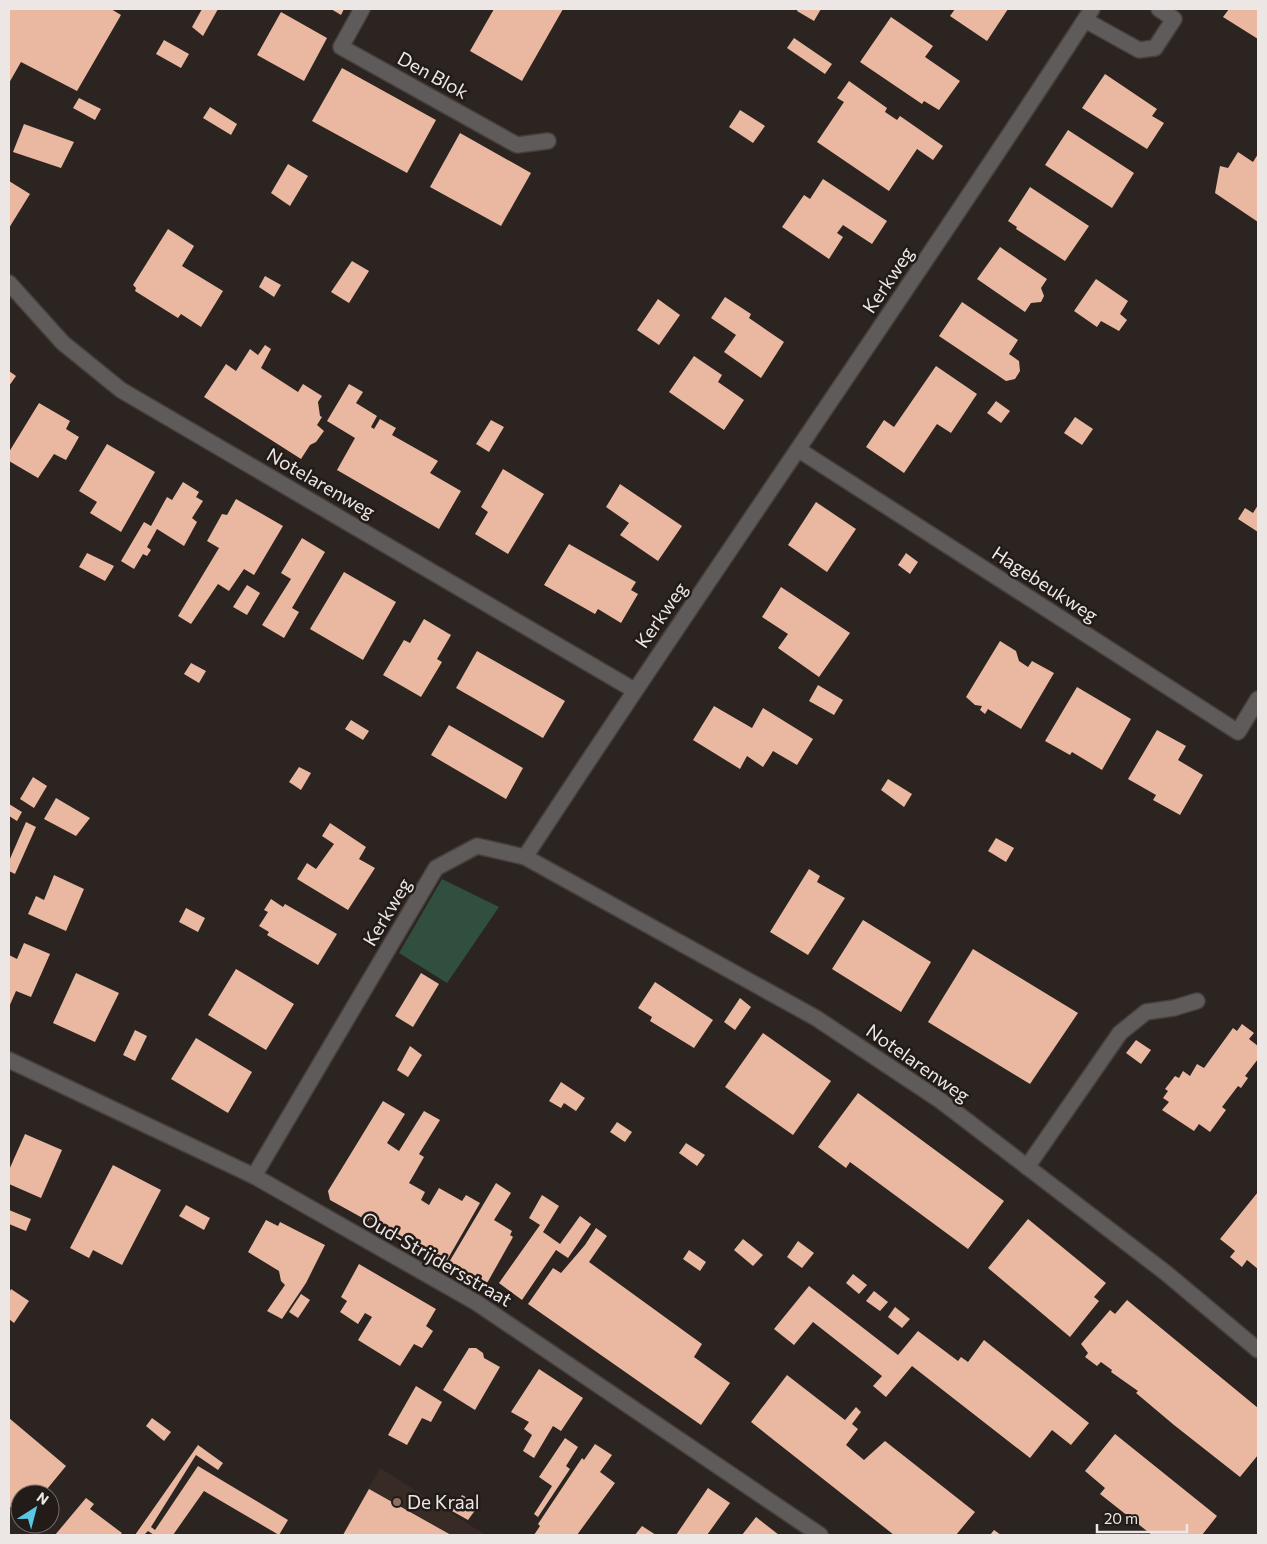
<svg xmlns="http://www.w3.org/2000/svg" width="1267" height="1544" font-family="Commissioner,sans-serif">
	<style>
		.built { fill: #382b25 }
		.green { fill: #304f3f }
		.building { fill: #eab8a0 }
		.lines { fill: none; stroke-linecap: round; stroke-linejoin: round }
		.lane-casing { stroke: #463f3c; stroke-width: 18 }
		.street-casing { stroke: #463f3c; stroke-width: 18 }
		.lane { stroke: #605b5b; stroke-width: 15 }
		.street { stroke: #605b5b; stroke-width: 15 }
		.education-dot { fill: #8d6e63; stroke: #221b18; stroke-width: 2 }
		.labels { text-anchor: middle; stroke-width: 5; stroke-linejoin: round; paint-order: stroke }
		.street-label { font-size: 19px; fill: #ece7e5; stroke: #221b18 }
		.poi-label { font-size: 19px; fill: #ece7e5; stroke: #221b18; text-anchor: start }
	</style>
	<rect width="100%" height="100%" fill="#2b2421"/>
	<polygon class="built" points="380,1468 486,1535 342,1535"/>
	<polygon class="green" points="442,879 499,907 447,983 399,953"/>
	<g class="building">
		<polygon points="9,9 111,9 121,15 77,91 21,62 9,83"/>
		<polygon points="202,9 218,9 203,36 192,27"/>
		<polygon points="331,9 344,9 341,15"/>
		<polygon points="494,9 563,9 522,81 470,51"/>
		<polygon points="798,9 821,9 814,21 797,11"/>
		<polygon points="955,9 1008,9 987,41 950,16"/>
		<polygon points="1229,9 1258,9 1258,39 1223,17"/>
		<polygon points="281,12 327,38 304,81 257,55"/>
		<polygon points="891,17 933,46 925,57 960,81 939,110 924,101 922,104 860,62"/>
		<polygon points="794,38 832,64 825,74 787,48"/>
		<polygon points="164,40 189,54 181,68 156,54"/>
		<polygon points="342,68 436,120 407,173 312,121"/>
		<polygon points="1105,74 1157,109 1152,116 1164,123 1147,149 1082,108"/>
		<polygon points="849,81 887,108 885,112 897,120 900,116 943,146 933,160 917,149 889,191 817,142 844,102 837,98"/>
		<polygon points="79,98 101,109 95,120 73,108"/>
		<polygon points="210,107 237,124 231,135 203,118"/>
		<polygon points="740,110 765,126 753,143 729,127"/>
		<polygon points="24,124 74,142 61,168 13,152"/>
		<polygon points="1068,130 1134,173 1112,208 1045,165"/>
		<polygon points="460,133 531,173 501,226 430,187"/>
		<polygon points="1238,152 1253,162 1258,154 1258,222 1215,193 1220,166 1228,168"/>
		<polygon points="288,164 308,176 290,206 271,193"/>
		<polygon points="823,179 887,221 872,244 843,225 837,233 843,237 829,259 782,227 804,195 810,199"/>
		<polygon points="9,181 30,194 9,228"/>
		<polygon points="1030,187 1089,226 1065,261 1016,229 1017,227 1008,221"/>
		<polygon points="168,229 194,246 182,266 223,291 201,327 181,314 178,318 135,291 136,288 133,285"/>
		<polygon points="1000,247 1047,279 1041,288 1044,296 1041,302 1031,303 1025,312 977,279"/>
		<polygon points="352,261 369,271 349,303 331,292"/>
		<polygon points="265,276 281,285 274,297 259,287"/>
		<polygon points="1096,279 1128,301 1120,314 1127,320 1119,331 1101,321 1097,327 1074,311"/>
		<polygon points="725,297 751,314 749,318 784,342 761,378 724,352 736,335 711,318"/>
		<polygon points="658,299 680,315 659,345 637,330"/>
		<polygon points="962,302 1018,340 1009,354 1019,361 1020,371 1015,379 1006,381 939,336"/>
		<polygon points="265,345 271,349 261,368 298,392 303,384 322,396 318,402 320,416 322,417 317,425 324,431 316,442 310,445 301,459 204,397 226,364 236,371 250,349 258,355"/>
		<polygon points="694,356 722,375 718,382 744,400 724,430 669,392"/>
		<polygon points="936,366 977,394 951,433 937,424 904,473 866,447 884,420 894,427"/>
		<polygon points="9,371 16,376 9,386"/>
		<polygon points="349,384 363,392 356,403 377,416 371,427 374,429 380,419 396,428 392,435 438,461 430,473 461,491 439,529 337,470 355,438 327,421"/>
		<polygon points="996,401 1010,411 1001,423 987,413"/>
		<polygon points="39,403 70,421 66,429 79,437 66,460 54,454 38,478 9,461 9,452"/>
		<polygon points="1075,417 1093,429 1082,445 1064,433"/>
		<polygon points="491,420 504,427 489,452 476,444"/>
		<polygon points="107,444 155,472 121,532 90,513 97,502 79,491"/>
		<polygon points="503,469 544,494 508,554 475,534 488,512 481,507"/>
		<polygon points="183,482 199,492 196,497 203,501 192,518 197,522 184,546 157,529 147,547 151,550 147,556 143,554 134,569 121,561 144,522 151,526 167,497 172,500"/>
		<polygon points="620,484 682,526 658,561 620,535 629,523 606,507"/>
		<polygon points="236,499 283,526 254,575 244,569 229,591 218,584 191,624 178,616 219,548 207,541 222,514 227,515"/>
		<polygon points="816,502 856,529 827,572 788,545"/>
		<polygon points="1258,505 1258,532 1238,519 1245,508 1253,513"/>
		<polygon points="302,538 325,552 292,608 299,612 284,638 262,625 291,579 281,573"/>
		<polygon points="569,544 636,582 631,590 638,594 621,623 598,609 595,614 544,585"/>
		<polygon points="87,553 114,566 105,581 79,567"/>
		<polygon points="906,553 918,562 910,574 898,565"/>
		<polygon points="344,572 396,602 363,660 310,629"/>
		<polygon points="247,585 260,593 247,615 233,607"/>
		<polygon points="781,587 850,633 819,677 778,648 788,634 762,617"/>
		<polygon points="424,619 451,635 437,659 442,662 421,697 383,675 404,640 410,643"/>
		<polygon points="1000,641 1016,651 1019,661 1028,667 1032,661 1054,673 1021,729 988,709 985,714 980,710 982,706 975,705 966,697"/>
		<polygon points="477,651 565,701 543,738 456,688"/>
		<polygon points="191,663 206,671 199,683 184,674"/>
		<polygon points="818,685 843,700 834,715 809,701"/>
		<polygon points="1077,687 1131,719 1102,770 1072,752 1070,755 1045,741"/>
		<polygon points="714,706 752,728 763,708 813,739 797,765 773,751 763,767 747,756 740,769 693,740"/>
		<polygon points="351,720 369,731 363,740 345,729"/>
		<polygon points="449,725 523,768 506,799 431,755"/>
		<polygon points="1157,730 1186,746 1178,760 1203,775 1180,815 1153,800 1156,795 1128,779"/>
		<polygon points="299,767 311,773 301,790 289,782"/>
		<polygon points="33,777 47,786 34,808 20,799"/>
		<polygon points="888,779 912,794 904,807 881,790"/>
		<polygon points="56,798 90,818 76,836 44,819"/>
		<polygon points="9,804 22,812 17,821 9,816"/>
		<polygon points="26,822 36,827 15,874 9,871 9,861"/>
		<polygon points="330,823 366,847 359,859 375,868 348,910 297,879 307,863 316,869 334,844 322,836"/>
		<polygon points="996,838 1014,848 1006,862 988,851"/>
		<polygon points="809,869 820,876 817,882 845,898 808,955 770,932"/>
		<polygon points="54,875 84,889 66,931 28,914 36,896 44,900"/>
		<polygon points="271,899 283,907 285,904 337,934 318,965 267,935 269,932 259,926 268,912 264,910"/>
		<polygon points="186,908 205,918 198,932 179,922"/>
		<polygon points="863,920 931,962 901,1012 832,969"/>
		<polygon points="24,943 50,954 31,997 16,991 9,1007 9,955 17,959"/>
		<polygon points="973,949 1078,1013 1030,1084 928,1022"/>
		<polygon points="236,969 294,1004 266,1050 208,1015"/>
		<polygon points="76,973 119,993 95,1042 53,1023"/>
		<polygon points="421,973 439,984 413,1027 395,1016"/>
		<polygon points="655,982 713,1020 694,1048 650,1021 652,1017 638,1008"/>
		<polygon points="740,998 751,1007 735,1030 724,1022"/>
		<polygon points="1242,1024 1254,1033 1249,1039 1258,1046 1258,1059 1245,1076 1248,1078 1241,1088 1238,1086 1222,1107 1226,1110 1210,1132 1199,1124 1194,1131 1162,1110 1169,1102 1163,1098 1168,1091 1165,1089 1175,1076 1179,1078 1183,1071 1190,1076 1197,1064 1204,1068 1233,1028 1237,1031"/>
		<polygon points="135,1030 147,1036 135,1061 123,1055"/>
		<polygon points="763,1033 831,1081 793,1135 725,1087"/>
		<polygon points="196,1038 252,1072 228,1113 171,1079"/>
		<polygon points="1136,1040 1151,1050 1141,1064 1126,1053"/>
		<polygon points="410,1046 422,1055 408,1077 397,1070"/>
		<polygon points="561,1082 585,1098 576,1111 564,1103 561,1108 549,1101"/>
		<polygon points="858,1093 1004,1201 968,1249 850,1162 846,1168 818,1147"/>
		<polygon points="383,1101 405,1114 387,1143 399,1151 424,1111 440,1120 419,1154 424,1157 409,1183 425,1192 421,1200 429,1205 439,1188 462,1201 466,1195 480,1203 446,1262 370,1218 368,1221 330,1200 328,1191"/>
		<polygon points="617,1122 632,1132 625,1142 610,1132"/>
		<polygon points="25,1134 62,1150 41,1198 9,1184 9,1170"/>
		<polygon points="686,1143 705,1155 697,1166 679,1153"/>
		<polygon points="113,1165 161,1190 122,1265 93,1250 89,1258 70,1248"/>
		<polygon points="496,1183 511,1193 494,1220 512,1231 510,1235 513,1237 486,1285 448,1264"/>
		<polygon points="1258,1192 1258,1269 1247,1260 1242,1267 1230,1257 1235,1251 1220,1239"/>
		<polygon points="542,1195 559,1206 543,1232 560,1244 580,1216 591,1224 568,1258 556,1250 522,1300 499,1283 540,1225 529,1218"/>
		<polygon points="186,1205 210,1218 204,1230 179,1216"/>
		<polygon points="9,1210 31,1219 26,1231 9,1224"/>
		<polygon points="1028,1219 1106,1283 1094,1297 1099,1301 1070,1337 988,1268"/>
		<polygon points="266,1220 278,1226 280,1222 325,1245 306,1283 282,1319 267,1311 285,1285 281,1281 279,1271 248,1252"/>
		<polygon points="596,1228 607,1236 589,1262 702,1344 694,1357 730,1383 701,1425 528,1304 553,1268 561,1273 585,1245"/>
		<polygon points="743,1239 763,1255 753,1266 734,1250"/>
		<polygon points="798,1241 814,1253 802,1268 787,1257"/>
		<polygon points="689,1250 706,1262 700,1271 683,1259"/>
		<polygon points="359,1264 436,1309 426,1326 433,1331 422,1348 414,1344 400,1366 358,1340 372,1317 365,1313 358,1324 340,1312 347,1301 341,1297"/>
		<polygon points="853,1274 867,1285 859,1294 846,1283"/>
		<polygon points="809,1286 898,1355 918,1331 958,1361 961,1357 968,1362 984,1340 1089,1423 1071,1445 1052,1430 1030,1458 912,1366 886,1397 873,1386 882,1376 813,1322 794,1345 774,1329"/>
		<polygon points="11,1289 29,1301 14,1323 9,1319 9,1293"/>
		<polygon points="874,1291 888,1302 880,1311 866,1301"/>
		<polygon points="301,1294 310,1300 298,1318 289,1312"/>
		<polygon points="1127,1300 1258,1408 1258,1455 1240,1477 1174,1425 1136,1393 1138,1391 1111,1372 1112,1370 1101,1362 1097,1366 1085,1357 1088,1353 1081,1344 1110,1310 1115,1314"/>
		<polygon points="895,1307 910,1319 902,1328 888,1317"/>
		<polygon points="469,1348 476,1348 483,1353 484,1358 500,1367 475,1410 443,1390"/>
		<polygon points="539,1369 583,1398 561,1431 553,1426 534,1458 523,1451 532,1435 524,1429 529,1422 511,1412"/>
		<polygon points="787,1375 845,1420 856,1407 861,1412 852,1424 858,1429 846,1445 864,1460 885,1441 975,1512 956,1535 894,1535 751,1422"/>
		<polygon points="416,1386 442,1402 431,1422 422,1418 407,1445 388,1435"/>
		<polygon points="9,1418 66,1466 43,1494 20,1494 20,1515 9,1506"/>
		<polygon points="152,1418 171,1432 164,1441 146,1426"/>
		<polygon points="1115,1434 1217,1516 1202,1535 1152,1535 1100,1494 1105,1488 1085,1471"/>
		<polygon points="565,1438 578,1447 566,1466 570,1469 538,1517 534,1514 552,1486 539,1477"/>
		<polygon points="595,1444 612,1455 600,1472 615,1483 577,1535 534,1535 540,1526 538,1524 582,1458 584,1460"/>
		<polygon points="198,1445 223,1463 218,1470 196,1455 151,1527 155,1530 198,1466 288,1520 279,1535 204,1491 173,1535 154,1535 148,1531 144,1535 135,1535"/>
		<polygon points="708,1488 730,1503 707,1535 676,1535"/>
		<polygon points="369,1489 451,1535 343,1535"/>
		<polygon points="462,1495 479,1505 468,1520 452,1511"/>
		<polygon points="86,1498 94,1504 90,1509 122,1533 120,1535 55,1535"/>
		<polygon points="756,1517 779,1535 742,1535"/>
		<polygon points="642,1526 656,1535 635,1535"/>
		<polygon points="994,1530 1001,1535 990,1535"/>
	</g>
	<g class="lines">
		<g class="lane-casing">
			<polyline id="lane" points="1027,1167 1120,1033 1146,1012 1174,1008 1197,1001"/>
		</g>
		<g class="street-casing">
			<g id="street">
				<polyline points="362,9 341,47 517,145 548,141"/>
				<polyline points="1085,20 1139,50 1155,48 1174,19 1159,9"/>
				<polyline points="9,283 63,343 121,390 634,690"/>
				<polyline points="799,450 1238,732 1258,699"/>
				<polyline points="525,857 816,1018 941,1101 1166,1273 1258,1350"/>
				<polyline points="9,1060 254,1176 477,1303 820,1535"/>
				<path d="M 254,1176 L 436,868 L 477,846 L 525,857 C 711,572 907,294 1092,9"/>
			</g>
		</g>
		<use href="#lane" class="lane"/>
		<use href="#street" class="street"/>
	</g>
	<circle class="education-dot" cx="397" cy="1502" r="5"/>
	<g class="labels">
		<g class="street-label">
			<text transform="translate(433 75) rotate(29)" y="7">Den Blok</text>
			<text transform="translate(888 280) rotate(-56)" y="7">Kerkweg</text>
			<text transform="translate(321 483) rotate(30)" y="7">Notelarenweg</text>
			<text transform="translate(1045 584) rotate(33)" y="7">Hagebeukweg</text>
			<text transform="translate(661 615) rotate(-55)" y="7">Kerkweg</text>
			<text transform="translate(387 912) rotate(-59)" y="7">Kerkweg</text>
			<text transform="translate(918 1063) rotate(35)" y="7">Notelarenweg</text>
			<text transform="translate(437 1259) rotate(30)" y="7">Oud-Strijdersstraat</text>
		</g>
		<g class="poi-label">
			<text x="407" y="1509">De Kraal</text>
		</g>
	</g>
	<rect width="1267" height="1544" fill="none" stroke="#ece7e5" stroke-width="20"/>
	<g transform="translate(35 1509) rotate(36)"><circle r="24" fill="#221b18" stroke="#736d6a"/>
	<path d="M0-4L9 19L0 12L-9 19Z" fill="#59c8e4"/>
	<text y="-8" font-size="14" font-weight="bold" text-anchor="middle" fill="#ece7e5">N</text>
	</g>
	<path d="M1097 1524v8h90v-8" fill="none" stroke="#ece7e5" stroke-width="2.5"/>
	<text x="1104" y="1524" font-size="15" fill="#ece7e5" stroke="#221b18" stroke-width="4" paint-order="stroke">20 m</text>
</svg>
